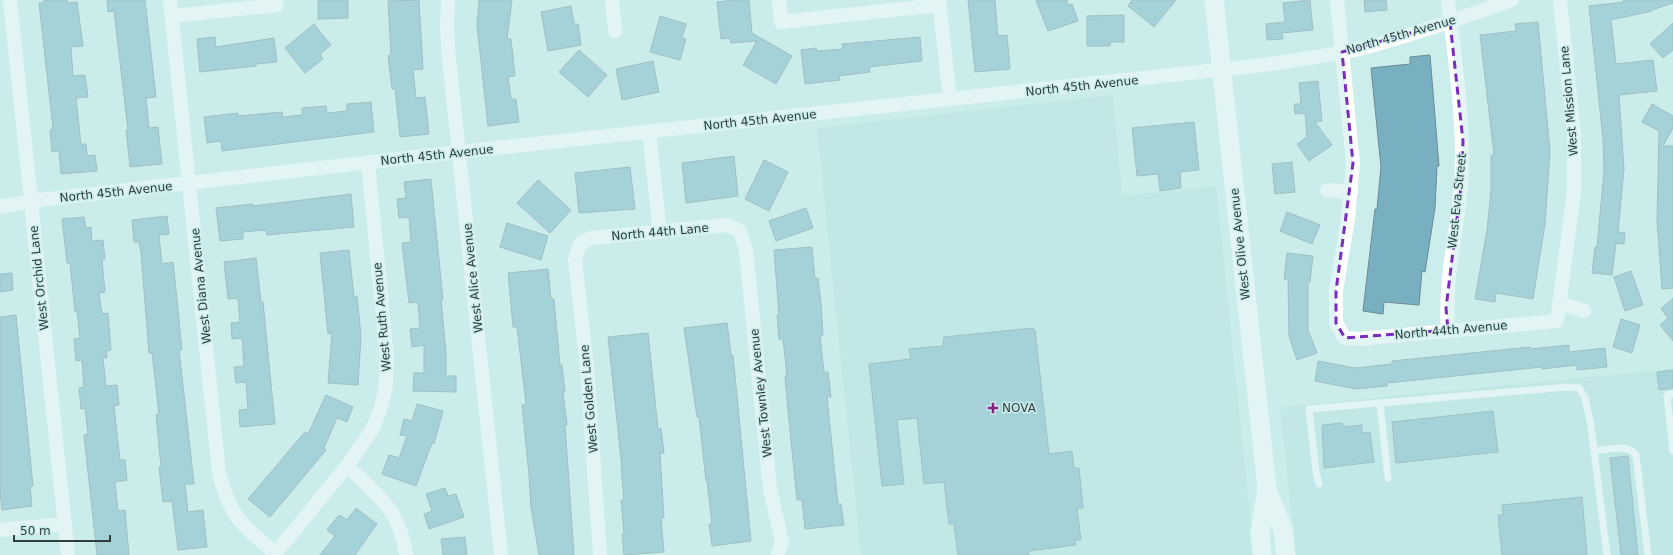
<svg xmlns="http://www.w3.org/2000/svg" width="1673" height="555" font-family="'DejaVu Sans',sans-serif">
	<style>
		.built { fill: #b7e3e0 }
		.building { fill: #78b0c1; stroke: #6d8a93 }
		.lines { fill: none; stroke-linecap: round; stroke-linejoin: round }
		.service { stroke: #fff; stroke-width: 7 }
		.minor { stroke: #fff; stroke-width: 14 }
		.secondary { stroke: #fff; stroke-width: 19 }
		.marked { fill: none; stroke: #7b2cbf; stroke-width: 3; stroke-dasharray: 8 5; stroke-linejoin: round }
		.poi-dot { fill: #8b2288; stroke: #cbedeb; stroke-width: 1.5 }
		.labels { text-anchor: middle; stroke-width: 3; stroke-linejoin: round; paint-order: stroke }
		.street-label { font-size: 12px; fill: #2f3d3c; stroke: #cbedeb }
		.poi-label { font-size: 12px; fill: #2f3d3c; stroke: #cbedeb; text-anchor: start }
	</style>
	<rect width="100%" height="100%" fill="#cbedeb"/>
	<g class="built">
		<polygon points="1113,95 1122,196 1216,186 1254,555 861,555 817,128"/>
		<polygon points="1673,369 1673,555 1296,555 1280,407"/>
	</g>
	<g class="building">
		<polygon points="44,0 67,0 67,3 77,2 83,46 71,47 73,76 85,75 88,97 76,98 81,144 86,144 87,156 95,155 97,171 61,174 59,151 52,152 50,130 53,129 39,3 44,3"/>
		<polygon points="107,0 145,0 156,97 146,98 149,128 158,127 162,164 130,167 126,130 128,130 114,11 108,12"/>
		<polygon points="318,0 348,0 348,18 318,19"/>
		<polygon points="419,0 423,69 413,70 416,98 425,97 429,134 400,137 395,88 392,89 388,56 391,55 388,1"/>
		<polygon points="479,0 512,0 507,39 511,39 515,76 508,77 511,99 516,99 519,122 488,126 477,25"/>
		<polygon points="734,0 749,0 752,33 792,56 776,84 743,65 757,41 731,43 730,38 721,39 717,2"/>
		<polygon points="968,0 995,0 998,36 1007,35 1010,69 975,72"/>
		<polygon points="1036,0 1067,0 1068,5 1072,4 1078,21 1048,31"/>
		<polygon points="1132,0 1176,0 1154,27 1128,6"/>
		<polygon points="1310,0 1313,30 1282,33 1283,39 1267,40 1266,24 1285,22 1283,3"/>
		<polygon points="1364,0 1386,0 1387,10 1365,12"/>
		<polygon points="1623,0 1673,0 1673,3 1652,10 1652,11 1611,20 1616,64 1653,60 1657,91 1619,95 1624,169 1618,232 1625,233 1624,244 1616,243 1612,275 1592,273 1595,247 1597,247 1604,171 1603,139 1589,6 1624,2"/>
		<polygon points="571,6 574,24 578,24 581,45 548,51 541,12"/>
		<polygon points="1124,15 1124,42 1110,42 1110,46 1087,46 1087,16"/>
		<polygon points="660,16 686,24 682,38 686,39 680,60 650,52"/>
		<polygon points="1538,22 1550,151 1545,224 1533,299 1496,293 1495,302 1475,299 1487,230 1491,191 1491,155 1494,155 1480,35 1516,31 1515,24"/>
		<polygon points="1673,23 1673,50 1663,58 1650,44"/>
		<polygon points="314,24 331,45 320,54 323,59 305,73 285,48"/>
		<polygon points="215,37 216,47 274,38 277,62 256,64 256,66 200,72 197,39"/>
		<polygon points="920,37 922,61 869,67 870,72 839,76 840,80 805,84 801,50 816,48 817,51 843,49 842,44"/>
		<polygon points="579,50 607,75 588,97 559,72"/>
		<polygon points="1430,55 1439,166 1437,166 1435,208 1425,272 1422,271 1419,305 1384,302 1383,314 1363,311 1375,209 1377,209 1381,167 1371,68 1410,64 1410,57"/>
		<polygon points="653,61 659,92 622,100 616,69"/>
		<polygon points="1318,81 1322,121 1315,122 1332,145 1309,161 1297,144 1307,137 1305,113 1295,114 1294,104 1301,104 1299,83"/>
		<polygon points="371,102 374,132 222,151 221,141 207,143 204,117 238,113 238,116 282,112 283,117 302,115 302,108 326,106 327,113 347,111 347,104"/>
		<polygon points="1652,104 1673,116 1673,128 1663,146 1673,146 1673,288 1662,289 1657,221 1659,131 1642,122"/>
		<polygon points="1194,122 1199,170 1180,172 1181,188 1160,191 1158,174 1137,176 1132,128"/>
		<polygon points="734,156 738,196 686,203 682,163"/>
		<polygon points="764,160 788,172 769,211 745,199"/>
		<polygon points="1292,162 1295,192 1275,194 1272,164"/>
		<polygon points="630,167 635,209 579,213 575,173"/>
		<polygon points="431,179 443,300 441,300 446,352 446,376 456,376 456,392 413,391 414,373 424,373 424,345 412,347 410,329 420,328 418,302 409,303 402,243 411,242 409,217 399,218 397,199 406,198 404,182"/>
		<polygon points="538,180 571,210 550,233 517,203"/>
		<polygon points="351,194 354,227 267,235 266,230 243,232 243,239 220,241 216,208 253,204 253,206"/>
		<polygon points="806,208 813,228 776,241 769,221"/>
		<polygon points="1287,212 1320,225 1312,244 1280,231"/>
		<polygon points="167,216 169,234 159,235 162,264 173,262 177,300 182,350 179,350 194,484 185,484 188,512 203,510 207,547 178,550 172,501 163,502 159,467 161,467 156,415 159,414 152,353 149,353 141,253 139,242 134,242 132,220"/>
		<polygon points="84,217 86,228 91,227 92,241 103,240 105,259 102,260 105,292 99,293 102,314 108,313 111,350 106,351 107,358 103,358 106,386 117,385 119,405 114,406 120,460 125,460 127,480 115,482 118,511 125,510 129,555 97,555 84,435 88,434 85,408 81,409 79,388 84,387 82,360 76,361 74,339 80,338 77,311 75,312 70,263 67,263 62,219"/>
		<polygon points="507,223 548,236 541,260 500,247"/>
		<polygon points="812,247 815,279 818,278 821,303 823,335 820,335 824,372 828,372 831,397 827,397 838,504 841,504 844,525 805,529 802,500 797,500 788,411 785,376 787,376 783,339 779,339 777,315 779,315 774,250"/>
		<polygon points="349,250 354,297 357,296 361,336 358,385 328,383 332,333 328,334 320,253"/>
		<polygon points="1287,253 1313,256 1310,282 1308,282 1308,330 1317,353 1297,360 1289,336 1288,280 1284,279"/>
		<polygon points="256,258 261,302 263,302 275,424 240,427 239,410 248,409 246,382 236,383 234,367 244,366 242,338 232,339 231,323 240,322 238,298 228,299 224,262"/>
		<polygon points="548,269 551,299 554,299 560,365 562,365 565,392 563,392 567,425 565,425 574,555 539,555 531,508 529,475 522,405 526,404 521,361 517,327 513,327 508,273"/>
		<polygon points="1631,271 1643,305 1625,311 1614,277"/>
		<polygon points="12,273 13,290 0,292 0,274"/>
		<polygon points="1673,298 1673,341 1660,325 1668,318 1661,309"/>
		<polygon points="16,315 33,486 30,486 32,506 2,510 0,492 0,317"/>
		<polygon points="1621,319 1640,325 1632,353 1613,347"/>
		<polygon points="727,323 731,355 733,355 751,541 712,546 709,524 712,524 707,481 706,481 699,417 697,417 684,328"/>
		<polygon points="1033,328 1033,330 1035,330 1049,454 1072,451 1074,468 1079,468 1083,508 1077,508 1081,540 1075,540 1076,545 1028,551 1029,555 958,555 954,524 949,524 944,482 924,484 917,418 897,420 904,484 882,486 869,364 911,359 909,349 943,346 944,337"/>
		<polygon points="648,333 658,429 661,428 664,453 660,453 664,518 661,518 664,552 624,555 622,534 624,534 621,500 624,500 621,468 622,468 608,337"/>
		<polygon points="1569,345 1569,352 1605,348 1607,367 1577,370 1577,365 1542,369 1542,367 1387,383 1387,386 1356,389 1315,381 1318,361 1355,368 1392,364 1392,361 1530,347 1531,349"/>
		<polygon points="1673,370 1673,388 1659,390 1657,372"/>
		<polygon points="326,395 353,407 347,422 337,418 324,448 326,450 270,517 248,499 305,432 308,434"/>
		<polygon points="417,404 443,411 434,444 432,443 416,486 382,474 389,455 399,458 407,436 400,435 404,419 412,421"/>
		<polygon points="1493,411 1498,452 1396,463 1392,422"/>
		<polygon points="1342,423 1344,427 1362,425 1362,433 1370,432 1374,462 1324,468 1322,427 1323,425"/>
		<polygon points="1628,456 1638,555 1621,555 1610,458"/>
		<polygon points="445,488 448,496 456,494 464,517 429,529 424,514 432,511 426,494"/>
		<polygon points="1582,497 1587,555 1502,555 1498,515 1503,515 1502,505"/>
		<polygon points="356,508 377,524 355,555 320,555 335,536 327,530 339,515 347,520"/>
		<polygon points="465,537 467,555 443,555 441,539"/>
	</g>
	<g class="lines">
		<g class="service">
			<polyline points="1673,394 1667,395 1673,451"/>
			<polyline points="1380,403 1388,478"/>
			<path d="M 1594,451 C 1608,450 1627,443 1636,455 L 1648,555"/>
			<polyline points="1319,484 1316,472 1309,409 1567,387 1579,388 1585,398 1591,426 1607,555"/>
		</g>
		<g class="minor">
			<polyline points="10,0 68,555"/>
			<path d="M 170,0 L 219,473 C 230,517 242,525 275,553"/>
			<polyline points="448,0 447,27 448,49 501,555"/>
			<polyline points="612,0 615,31"/>
			<polyline points="779,0 781,22 939,5"/>
			<polyline points="939,0 950,100"/>
			<polyline points="1337,0 1353,163 1348,219 1336,291 1336,323 1345,338 1359,339 1557,321 1574,192 1574,135 1560,0"/>
			<polyline points="172,16 277,5"/>
			<polyline points="649,132 660,232"/>
			<polyline points="1327,190 1351,192"/>
			<path d="M 0,207 L 31,201 L 459,152 L 1255,66 C 1292,61 1330,56 1367,47 C 1416,34 1464,17 1512,0"/>
			<polyline points="1559,303 1584,311"/>
			<path d="M 1448,330 C 1444,281 1457,233 1461,185 C 1465,123 1455,61 1448,0"/>
			<path d="M 347,466 C 378,495 400,510 406,555"/>
			<polyline points="0,530 65,524"/>
			<polyline points="274,555 347,466 372,430 380,411 386,386 387,359 368,162"/>
			<polyline points="600,555 587,368 575,260 580,244 591,238 727,225 740,231 746,250 770,489 782,542 778,555"/>
		</g>
		<g class="secondary">
			<polyline points="1214,0 1267,488 1260,533 1262,555"/>
			<polyline points="1267,490 1283,529 1286,555"/>
		</g>
	</g>
	<path d="M0 0H1673V555H0ZM 1450,22 L 1463,141 L 1461,186 L 1446,308 L 1448,330 L 1345,338 L 1336,323 L 1336,291 L 1353,163 L 1342,52 Z" fill="#cbedeb" fill-opacity=".55" fill-rule="evenodd"/>
	<path class="marked" d="M 1450,22 L 1463,141 L 1461,186 L 1446,308 L 1448,330 L 1345,338 L 1336,323 L 1336,291 L 1353,163 L 1342,52 Z"/>
	<path class="poi-dot" d="M991 402h4v4h4v4h-4v4h-4v-4h-4v-4h4z"/>
	<g class="labels">
		<g class="street-label">
			<text transform="translate(1401 35) rotate(-16)" y="4">North 45th Avenue</text>
			<text transform="translate(1082 86) rotate(-6)" y="4">North 45th Avenue</text>
			<text transform="translate(1569 101) rotate(-95)" y="4">West Mission Lane</text>
			<text transform="translate(760 120) rotate(-6)" y="4">North 45th Avenue</text>
			<text transform="translate(437 155) rotate(-6)" y="4">North 45th Avenue</text>
			<text transform="translate(116 192) rotate(-6)" y="4">North 45th Avenue</text>
			<text transform="translate(1457 201) rotate(-84)" y="4">West Eva Street</text>
			<text transform="translate(660 232) rotate(-5)" y="4">North 44th Lane</text>
			<text transform="translate(1240 244) rotate(-96)" y="4">West Olive Avenue</text>
			<text transform="translate(39 278) rotate(-96)" y="4">West Orchid Lane</text>
			<text transform="translate(473 278) rotate(-96)" y="4">West Alice Avenue</text>
			<text transform="translate(201 286) rotate(-96)" y="4">West Diana Avenue</text>
			<text transform="translate(382 317) rotate(-95)" y="4">West Ruth Avenue</text>
			<text transform="translate(1451 330) rotate(-5)" y="4">North 44th Avenue</text>
			<text transform="translate(761 393) rotate(-96)" y="4">West Townley Avenue</text>
			<text transform="translate(589 399) rotate(-95)" y="4">West Golden Lane</text>
		</g>
		<g class="poi-label">
			<text x="1002" y="412">NOVA</text>
		</g>
	</g>
	<path d="M14 535v6h96v-6" fill="none" stroke="#2f3d3c" stroke-width="2"/>
	<text x="20" y="535" font-size="12" fill="#2f3d3c" stroke="#cbedeb" stroke-width="3" paint-order="stroke">50 m</text>
</svg>
